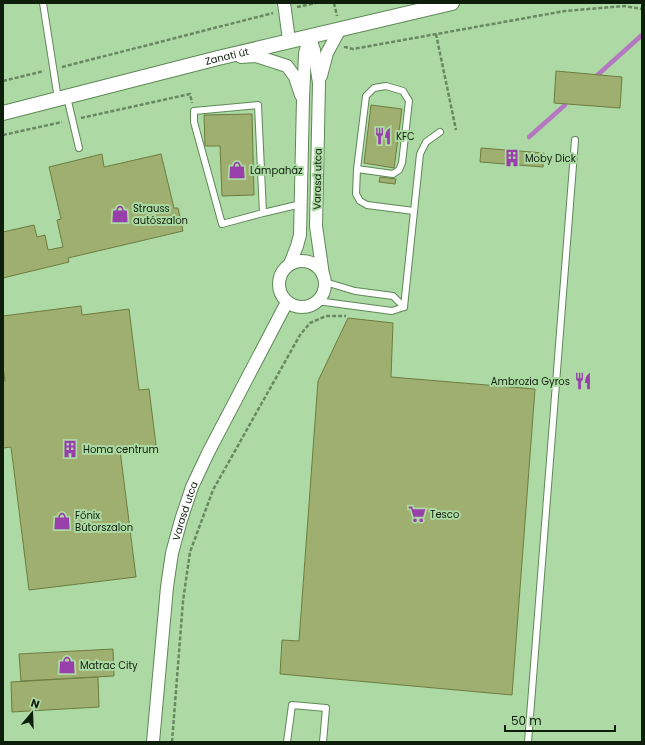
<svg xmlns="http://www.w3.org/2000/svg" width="645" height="745" font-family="Poppins,sans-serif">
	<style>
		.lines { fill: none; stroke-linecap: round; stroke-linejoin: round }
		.stream { stroke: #b577c2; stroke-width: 4.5 }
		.building { fill: #9faf70; stroke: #6d7c3f }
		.service-casing { stroke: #5e8856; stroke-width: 8 }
		.minor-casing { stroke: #5e8856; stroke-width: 14 }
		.tertiary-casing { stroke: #5e8856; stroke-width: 16 }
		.path { stroke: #688861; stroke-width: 2.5; stroke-dasharray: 4 2; stroke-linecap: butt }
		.service { stroke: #fff; stroke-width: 6 }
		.minor { stroke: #fff; stroke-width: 12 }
		.tertiary { stroke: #fff; stroke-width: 14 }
		.labels { text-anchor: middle; stroke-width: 4; stroke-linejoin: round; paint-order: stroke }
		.street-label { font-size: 10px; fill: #0d1e0a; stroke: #addaa4 }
		.poi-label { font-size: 10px; fill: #0d1e0a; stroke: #addaa4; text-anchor: start }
	</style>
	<rect width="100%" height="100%" fill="#addaa4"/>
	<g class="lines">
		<g class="stream">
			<polyline points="593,79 642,35"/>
			<polyline points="529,137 565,105"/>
		</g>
	</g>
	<g class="building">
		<polygon points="556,71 622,77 620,108 554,103"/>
		<polygon points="371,105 402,109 394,168 364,163"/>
		<polygon points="252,114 254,195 222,196 220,146 205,146 204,115"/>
		<polygon points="481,148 544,153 543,167 480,162"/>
		<polygon points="102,154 104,167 161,154 174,208 178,208 183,231 68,258 69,262 3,278 3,232 34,225 37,237 45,235 48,250 63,247 57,220 61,219 49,167"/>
		<polygon points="380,177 396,179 395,184 379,182"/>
		<polygon points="81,306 82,315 129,309 139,390 149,389 156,445 120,450 136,577 29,590 11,447 3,448 3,381 5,381 3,367 3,316"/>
		<polygon points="348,318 393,323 391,377 535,389 512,695 280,674 282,640 299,641 318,381"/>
		<polygon points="113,649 114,676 21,681 19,654"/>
		<polygon points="98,677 99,707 12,712 11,682"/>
	</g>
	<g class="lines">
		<g class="service-casing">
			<g id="service">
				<polyline points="43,3 58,99"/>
				<polyline points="67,97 79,148"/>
				<polyline points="357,169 393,174 399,170 402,163 409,101 403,91 386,86 374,88 366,96 357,169 356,194 360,201 367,205 414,211"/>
				<polyline points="263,213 258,105 194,111 194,122 222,224 263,213 301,204"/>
				<polyline points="325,282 355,291 393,296 404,307"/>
				<polyline points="317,301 392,311 404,307"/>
				<polyline points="404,307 420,154 426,142 440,132"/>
				<polyline points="287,742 292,705 326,708 323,742"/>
				<polyline points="528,742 575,140"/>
			</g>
		</g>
		<g class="minor-casing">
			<g id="minor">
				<polyline points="284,3 289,40"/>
				<polyline points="309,36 314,50 319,83 316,226 323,275"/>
				<polyline points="241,57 256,56 287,66 295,77 301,95"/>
				<polyline points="321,76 327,53 340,29"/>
				<circle cx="302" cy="284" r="23"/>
				<polyline points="290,264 297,246 300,235 303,99 305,54 309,36"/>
				<path id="s1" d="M 153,742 L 167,587 L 172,553 L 181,520 L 192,487 L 208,453 L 287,302"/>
			</g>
		</g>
		<g class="tertiary-casing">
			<g id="tertiary">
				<path id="s2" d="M 3,113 L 218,58 L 452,3"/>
			</g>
		</g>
		<g class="path">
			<polyline points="334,3 337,16"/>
			<polyline points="297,7 316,3"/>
			<polyline points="436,34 456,130"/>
			<polyline points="345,46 345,47 353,49 565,11 624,6 642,9"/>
			<polyline points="62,67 273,13"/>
			<polyline points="3,81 44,71"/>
			<polyline points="81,118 190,94 192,103"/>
			<polyline points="3,135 62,122"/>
			<polyline points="172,742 183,601 190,552 213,490 300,335 310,323 326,316 346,316"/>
		</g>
		<use href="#service" class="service"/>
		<use href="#minor" class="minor"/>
		<use href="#tertiary" class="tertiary"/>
	</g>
	<defs>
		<g id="restaurant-bare" transform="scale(1.38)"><path d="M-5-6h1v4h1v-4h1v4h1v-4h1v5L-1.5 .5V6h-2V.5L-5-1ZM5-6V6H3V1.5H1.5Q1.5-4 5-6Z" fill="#983fab" stroke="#addaa4" stroke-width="2.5" paint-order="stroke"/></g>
		<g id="building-bare" transform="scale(1.38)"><path d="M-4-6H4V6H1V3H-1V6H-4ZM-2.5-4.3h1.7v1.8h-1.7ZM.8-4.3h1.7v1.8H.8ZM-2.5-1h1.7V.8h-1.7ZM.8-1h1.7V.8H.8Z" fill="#983fab" stroke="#addaa4" stroke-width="2.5" paint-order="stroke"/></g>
		<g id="shop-bare" transform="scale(1.38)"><path d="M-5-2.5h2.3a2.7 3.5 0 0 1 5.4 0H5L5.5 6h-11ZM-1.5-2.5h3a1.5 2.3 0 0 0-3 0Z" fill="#983fab" stroke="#addaa4" stroke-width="2.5" paint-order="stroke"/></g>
		<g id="supermarket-bare" transform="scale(1.38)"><path d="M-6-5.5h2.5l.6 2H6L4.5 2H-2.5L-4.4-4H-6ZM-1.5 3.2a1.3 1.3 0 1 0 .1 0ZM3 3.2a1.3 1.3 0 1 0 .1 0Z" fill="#983fab" stroke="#addaa4" stroke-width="2.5" paint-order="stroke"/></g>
	</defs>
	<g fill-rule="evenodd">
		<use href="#restaurant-bare" x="383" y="136"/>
		<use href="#building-bare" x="512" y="158"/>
		<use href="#shop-bare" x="237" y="170"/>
		<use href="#shop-bare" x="120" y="214"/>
		<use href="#restaurant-bare" x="583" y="381"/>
		<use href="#building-bare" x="70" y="449"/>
		<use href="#supermarket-bare" x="417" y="514"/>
		<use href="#shop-bare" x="62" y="521"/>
		<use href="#shop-bare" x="67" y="665"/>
	</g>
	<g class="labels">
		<g class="street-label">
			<text dy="4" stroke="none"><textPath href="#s2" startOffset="231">Zanati út</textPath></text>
			<text transform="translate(317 179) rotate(-89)" y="4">Varasd utca</text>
			<text dy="4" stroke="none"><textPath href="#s1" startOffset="234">Varasd utca</textPath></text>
		</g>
		<g class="poi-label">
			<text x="396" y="140">KFC</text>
			<text x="525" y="162">Moby Dick</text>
			<text x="250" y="174">Lámpaház</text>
			<text x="133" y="212">Strauss<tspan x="133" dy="12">autószalon</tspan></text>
			<text x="570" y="385" text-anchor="end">Ambrozia Gyros</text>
			<text x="83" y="453">Homa centrum</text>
			<text x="430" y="518">Tesco</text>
			<text x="75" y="519">Főnix<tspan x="75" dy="12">Bútorszalon</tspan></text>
			<text x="80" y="669">Matrac City</text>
		</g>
	</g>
	<rect width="645" height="745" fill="none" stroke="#0d1e0a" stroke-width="8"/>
	<g transform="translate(32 713) rotate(19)" stroke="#addaa4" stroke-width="3" paint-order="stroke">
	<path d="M0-3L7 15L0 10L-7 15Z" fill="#0d1e0a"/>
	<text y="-6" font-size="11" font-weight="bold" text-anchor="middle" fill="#0d1e0a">N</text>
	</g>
	<path d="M505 725v6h110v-6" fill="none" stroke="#0d1e0a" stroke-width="2"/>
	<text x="511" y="725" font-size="12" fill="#0d1e0a" stroke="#addaa4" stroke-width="3" paint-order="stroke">50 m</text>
</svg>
